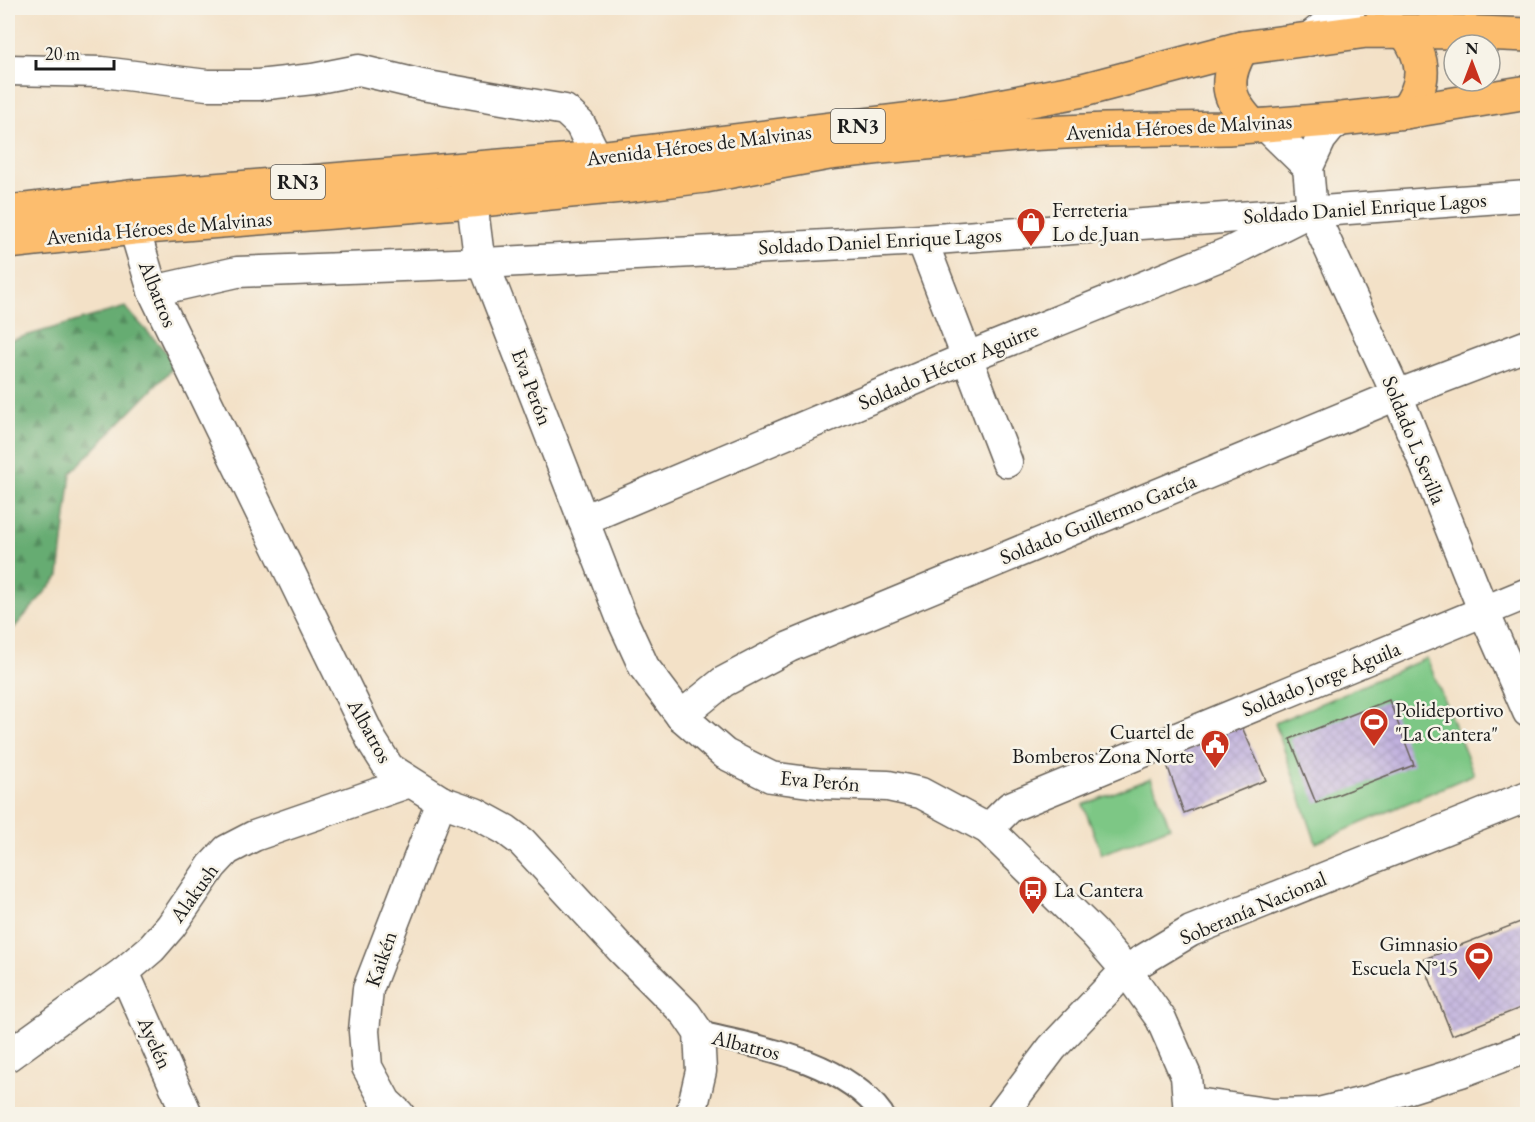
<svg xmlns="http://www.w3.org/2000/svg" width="1535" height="1122" font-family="'EB Garamond',serif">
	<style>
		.grass { fill: #7dc785; stroke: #4c7250; stroke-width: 1.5 }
		.forest { fill: url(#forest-firs); stroke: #416447; stroke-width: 1.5 }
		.building { fill: url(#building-cross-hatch) }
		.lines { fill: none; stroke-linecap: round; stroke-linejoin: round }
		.pedestrian-casing { stroke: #676158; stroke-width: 26 }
		.minor-casing { stroke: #676158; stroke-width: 33 }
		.tertiary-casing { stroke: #676158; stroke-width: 36 }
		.trunk-casing { stroke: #676158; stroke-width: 36 }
		.pedestrian { stroke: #fff; stroke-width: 22 }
		.minor { stroke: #fff; stroke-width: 30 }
		.tertiary { stroke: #fff; stroke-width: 33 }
		.trunk { stroke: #fcbd6e; stroke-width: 33 }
		.labels { text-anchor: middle; stroke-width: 5; stroke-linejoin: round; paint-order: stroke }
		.shield { fill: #f7f3e8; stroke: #5e5c59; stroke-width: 1.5 }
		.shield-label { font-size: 20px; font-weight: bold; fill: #1c1c1c }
		.street-label { font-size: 21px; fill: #1c1c1c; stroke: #f7f3e8 }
		.poi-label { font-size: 21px; fill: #1c1c1c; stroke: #f7f3e8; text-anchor: start }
	</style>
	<defs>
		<pattern id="forest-firs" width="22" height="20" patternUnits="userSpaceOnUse" patternTransform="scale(1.5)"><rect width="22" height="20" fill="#66ac72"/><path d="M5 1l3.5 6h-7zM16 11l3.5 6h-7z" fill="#538b5d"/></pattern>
		<pattern id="building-cross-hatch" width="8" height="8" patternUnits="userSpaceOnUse" patternTransform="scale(1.5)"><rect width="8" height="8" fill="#c0b0de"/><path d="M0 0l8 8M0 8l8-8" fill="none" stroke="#a497be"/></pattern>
	</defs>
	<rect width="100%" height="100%" fill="#f7f3e8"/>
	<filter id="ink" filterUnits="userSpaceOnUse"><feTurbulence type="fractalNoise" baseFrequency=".0167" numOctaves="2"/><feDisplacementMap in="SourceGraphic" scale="12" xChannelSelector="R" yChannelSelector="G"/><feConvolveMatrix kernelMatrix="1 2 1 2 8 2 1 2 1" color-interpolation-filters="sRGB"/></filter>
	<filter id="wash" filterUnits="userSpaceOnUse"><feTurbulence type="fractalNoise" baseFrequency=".008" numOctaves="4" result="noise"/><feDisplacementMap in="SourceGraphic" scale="24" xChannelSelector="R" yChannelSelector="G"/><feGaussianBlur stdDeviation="1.35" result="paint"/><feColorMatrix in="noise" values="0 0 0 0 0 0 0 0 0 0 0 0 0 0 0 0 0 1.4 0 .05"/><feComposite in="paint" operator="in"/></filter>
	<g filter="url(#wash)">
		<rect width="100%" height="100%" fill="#f3e1c7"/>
		<g class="grass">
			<polygon points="1427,658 1474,774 1316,843 1275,723"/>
			<polygon points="1151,778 1170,827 1102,854 1083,805"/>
		</g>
		<polygon class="forest" points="125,307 177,364 71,473 59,576 8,635 8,341"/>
		<g id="blocks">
			<g class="building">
				<polygon points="1389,700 1414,765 1316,803 1290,739"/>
				<polygon points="1241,725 1266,780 1184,813 1165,759"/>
				<polygon points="1528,919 1528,1005 1452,1035 1422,960"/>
			</g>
		</g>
	</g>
	<g filter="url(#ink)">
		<use href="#blocks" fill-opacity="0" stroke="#676158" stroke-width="1.5"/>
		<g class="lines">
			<g class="pedestrian-casing">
				<path id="pedestrian" d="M 699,1033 C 760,1047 844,1061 882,1114"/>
			</g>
			<g class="minor-casing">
				<g id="minor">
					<polyline points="8,70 102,72 207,85 258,85 313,79 359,70 422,85 565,110 580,124 597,158"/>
					<polyline points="1342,119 1330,128 1321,139 1308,167 1312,211 1397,395 1484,612 1528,712"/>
					<polyline points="1264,124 1308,167"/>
					<polyline points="469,178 478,249 621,617 644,667 681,716 725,754 771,777 824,784 888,786 921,793 988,829 1094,933 1126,970 1161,1019 1186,1076 1189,1114"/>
					<polyline points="130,204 134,228 153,291 372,741 389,768 441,801 475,813 506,830 522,842 622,950 686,1014 699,1033 701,1071 691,1114"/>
					<polyline points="922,240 1007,462"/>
					<polyline points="153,291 237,272 483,263 922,240 1528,196"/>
					<polyline points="583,520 968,357 1232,251 1299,217"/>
					<polyline points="681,716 723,682 789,647 1397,395 1528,345"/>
					<polyline points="988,829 1010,807 1528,593"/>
					<polyline points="124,972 187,1114"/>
					<polyline points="8,1056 124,972 152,948 171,926 212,866 227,850 254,836 410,782"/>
					<polyline points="1189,1102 1273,1114 1318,1113 1368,1101 1461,1072 1528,1047"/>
					<polyline points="399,1114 386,1102 367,1067 364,1031 368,989 441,801"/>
					<polyline points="1002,1114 1052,1048 1126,970 1191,931 1528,796"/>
				</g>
			</g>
			<g class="tertiary-casing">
				<g id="tertiary">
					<polyline points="1383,8 1388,31"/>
					<polyline points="1310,39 1349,8"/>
				</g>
			</g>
			<g class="trunk-casing">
				<g id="trunk">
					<path d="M 1405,32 C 1426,59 1427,84 1405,112"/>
					<path d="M 1242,48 C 1223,79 1226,99 1252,125"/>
					<polyline points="8,212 129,197 597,158 968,112 1083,90 1242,48 1367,31 1456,32 1528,35"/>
					<polyline points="8,242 134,228 471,201 631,185 705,176 829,153 881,147 1026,134 1105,130 1228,128 1342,119 1405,112 1528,92"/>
				</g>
			</g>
			<use href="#pedestrian" class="pedestrian"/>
			<use href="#minor" class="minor"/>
			<use href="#tertiary" class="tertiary"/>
			<use href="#trunk" class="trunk"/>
		</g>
	</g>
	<defs>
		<g id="shop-pin" transform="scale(1.5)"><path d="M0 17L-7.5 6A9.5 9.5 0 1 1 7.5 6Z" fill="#c8321e" stroke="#f7f3e8"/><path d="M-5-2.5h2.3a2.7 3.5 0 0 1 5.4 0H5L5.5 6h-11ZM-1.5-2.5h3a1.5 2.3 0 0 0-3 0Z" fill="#fff"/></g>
		<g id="stadium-pin" transform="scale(1.5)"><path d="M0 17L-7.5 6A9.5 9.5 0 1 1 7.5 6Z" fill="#c8321e" stroke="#f7f3e8"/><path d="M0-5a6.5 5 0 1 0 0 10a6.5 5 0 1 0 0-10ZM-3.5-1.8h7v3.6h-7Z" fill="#fff"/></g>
		<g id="civic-pin" transform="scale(1.5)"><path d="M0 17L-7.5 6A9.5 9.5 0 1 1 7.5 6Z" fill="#c8321e" stroke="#f7f3e8"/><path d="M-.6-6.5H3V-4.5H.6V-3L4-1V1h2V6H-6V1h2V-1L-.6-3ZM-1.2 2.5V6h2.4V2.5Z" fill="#fff"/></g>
		<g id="bus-pin" transform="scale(1.5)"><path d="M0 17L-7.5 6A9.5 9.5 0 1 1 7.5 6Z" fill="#c8321e" stroke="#f7f3e8"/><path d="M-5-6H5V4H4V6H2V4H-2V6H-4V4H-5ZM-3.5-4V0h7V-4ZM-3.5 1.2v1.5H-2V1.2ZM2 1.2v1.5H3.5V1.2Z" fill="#fff"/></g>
	</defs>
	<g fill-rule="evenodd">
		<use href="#shop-pin" x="1031" y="222"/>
		<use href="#stadium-pin" x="1374" y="722"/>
		<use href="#civic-pin" x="1215" y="744"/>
		<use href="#bus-pin" x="1033" y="890"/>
		<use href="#stadium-pin" x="1479" y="956"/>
	</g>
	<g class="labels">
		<g class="shield">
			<rect x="831" y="109" width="54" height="34" rx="4.5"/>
			<rect x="271" y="165" width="54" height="34" rx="4.5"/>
		</g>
		<g class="shield-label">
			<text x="858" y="133">RN3</text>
			<text x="298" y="189">RN3</text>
		</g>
		<g class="street-label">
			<text transform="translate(1179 127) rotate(-3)" y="7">Avenida Héroes de Malvinas</text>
			<text transform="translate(699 145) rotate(-7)" y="7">Avenida Héroes de Malvinas</text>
			<text transform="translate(1365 208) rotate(-4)" y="7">Soldado Daniel Enrique Lagos</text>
			<text transform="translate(159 228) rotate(-5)" y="7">Avenida Héroes de Malvinas</text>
			<text transform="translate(880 241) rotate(-3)" y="7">Soldado Daniel Enrique Lagos</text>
			<text transform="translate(158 294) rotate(68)" y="7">Albatros</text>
			<text transform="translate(948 366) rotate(-23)" y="7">Soldado Héctor Aguirre</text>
			<text transform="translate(532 387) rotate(69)" y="7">Eva Perón</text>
			<text transform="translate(1414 440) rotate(68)" y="7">Soldado L Sevilla</text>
			<text transform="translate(1098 519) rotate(-22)" y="7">Soldado Guillermo García</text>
			<text transform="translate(1321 679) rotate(-22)" y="7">Soldado Jorge Águila</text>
			<text transform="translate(370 731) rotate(61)" y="7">Albatros</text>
			<text transform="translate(820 781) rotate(5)" y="7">Eva Perón</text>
			<text transform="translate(194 893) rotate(-54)" y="7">Alakush</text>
			<text transform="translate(1253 908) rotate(-23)" y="7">Soberanía Nacional</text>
			<text transform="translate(381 959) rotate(-71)" y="7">Kaikén</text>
			<text transform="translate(155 1043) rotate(66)" y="7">Ayelén</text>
			<text transform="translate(746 1045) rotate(14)" y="7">Albatros</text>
		</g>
		<g class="poi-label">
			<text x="1052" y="217">Ferreteria<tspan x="1052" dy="24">Lo de Juan</tspan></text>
			<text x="1395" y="717">Polideportivo<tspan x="1395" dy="24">"La Cantera"</tspan></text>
			<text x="1194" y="739" text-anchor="end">Cuartel de<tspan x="1194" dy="24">Bomberos Zona Norte</tspan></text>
			<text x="1054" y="897">La Cantera</text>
			<text x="1458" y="951" text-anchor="end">Gimnasio<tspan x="1458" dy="24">Escuela N°15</tspan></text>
		</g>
	</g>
	<rect width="1535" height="1122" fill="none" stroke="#f7f3e8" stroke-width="30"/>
	<g transform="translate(1472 63)"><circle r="28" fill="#f7f3e8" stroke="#9f9d96" stroke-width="1.5"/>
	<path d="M0-4.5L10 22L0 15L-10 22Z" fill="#c8321e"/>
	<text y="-9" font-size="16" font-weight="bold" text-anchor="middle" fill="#1c1c1c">N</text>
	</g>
	<path d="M36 60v9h78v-9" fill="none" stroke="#1c1c1c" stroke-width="3"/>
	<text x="45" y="60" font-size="18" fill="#1c1c1c" stroke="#f7f3e8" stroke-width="4.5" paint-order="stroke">20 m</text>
</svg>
